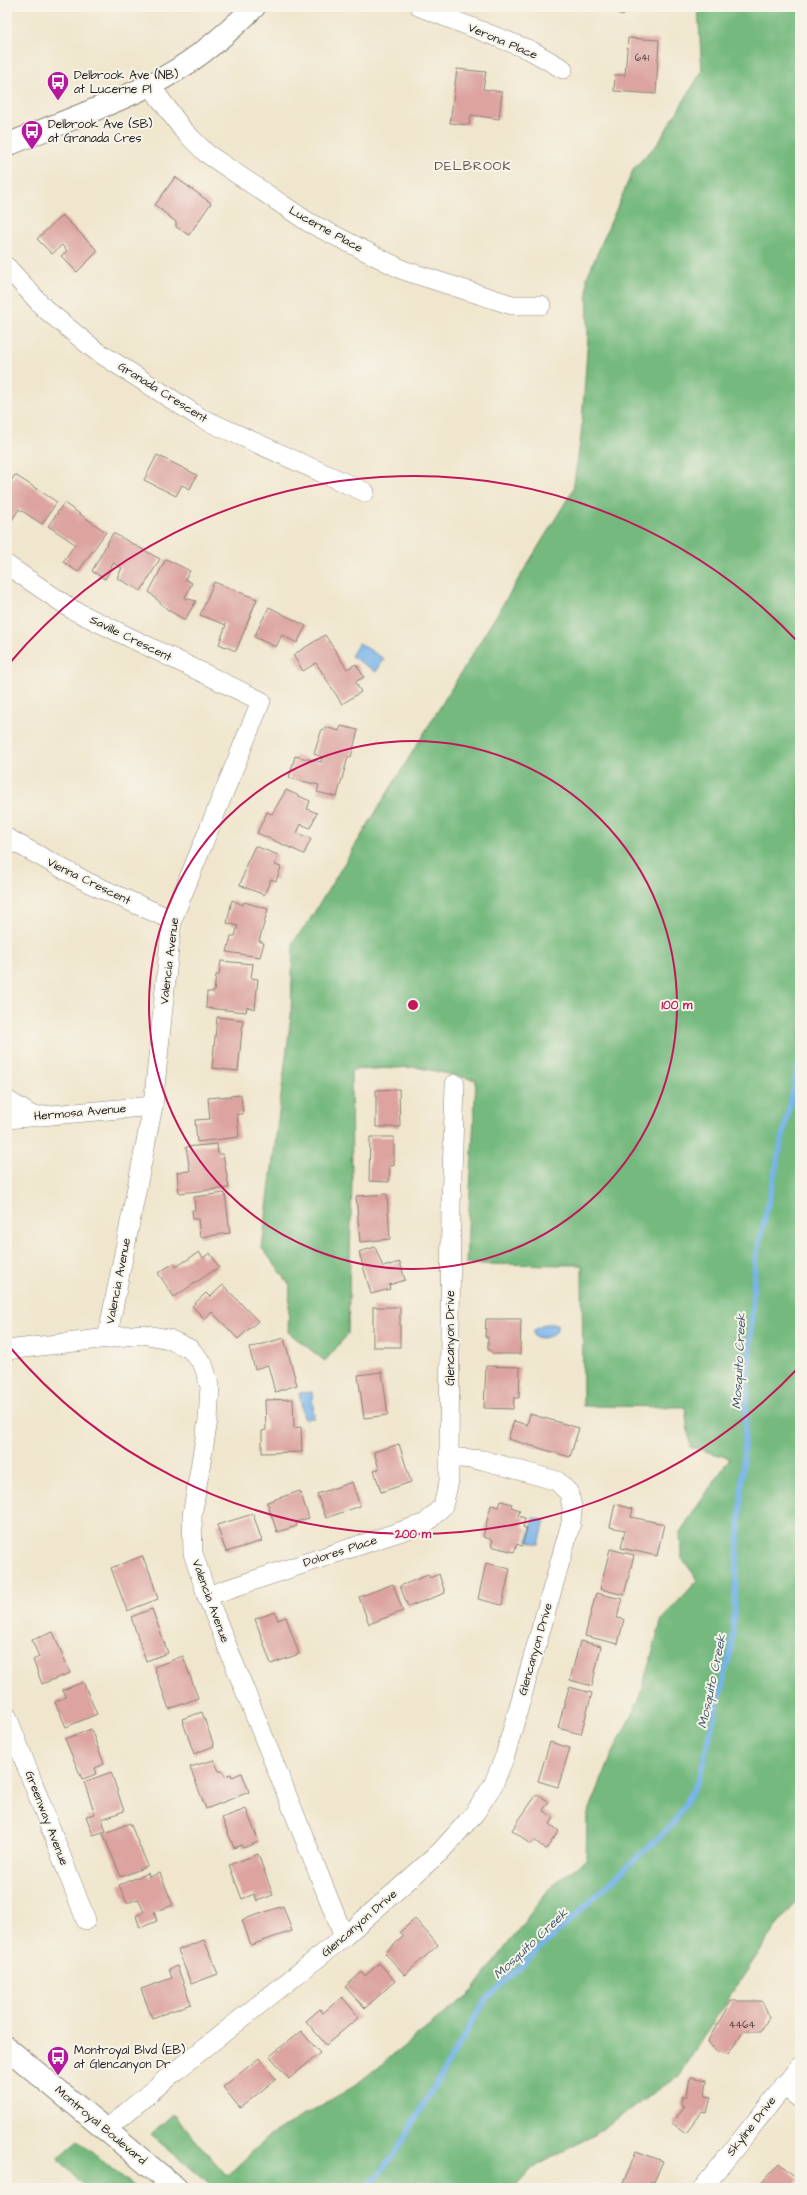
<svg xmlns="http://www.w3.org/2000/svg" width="807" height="2195" font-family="'Architects Daughter',sans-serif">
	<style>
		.forest { fill: #74b97e; stroke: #486a4d }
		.water { fill: #77b4ea; stroke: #4a6883 }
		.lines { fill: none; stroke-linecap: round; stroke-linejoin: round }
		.stream { stroke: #77b4ea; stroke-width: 5.5 }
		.building { fill: #dca39f }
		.minor-casing { stroke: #868174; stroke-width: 20 }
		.tertiary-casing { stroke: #868174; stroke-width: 24 }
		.minor { stroke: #fff; stroke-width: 19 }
		.tertiary { stroke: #fff; stroke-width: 22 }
		.ring { fill: none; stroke: #c2185b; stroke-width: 2 }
		.labels { text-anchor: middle; stroke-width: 4; stroke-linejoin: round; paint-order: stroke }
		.number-label { font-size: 10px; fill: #4c3e3d }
		.street-label { font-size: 12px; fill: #1c1c1c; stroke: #f7f3e8 }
		.poi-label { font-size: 12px; fill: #1c1c1c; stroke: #f7f3e8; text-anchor: start }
		.neighbourhood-label { font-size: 13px; letter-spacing: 1px; fill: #5f4b4a; stroke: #f7f3e8 }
		.water-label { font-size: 13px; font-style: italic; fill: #40596e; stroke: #f7f3e8 }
		.centre { fill: #c2185b; stroke: #f7f3e8; stroke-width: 2 }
		.ring-label { font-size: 12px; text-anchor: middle; font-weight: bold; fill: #c2185b; stroke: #f7f3e8; stroke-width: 4; stroke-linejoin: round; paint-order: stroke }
	</style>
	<rect width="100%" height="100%" fill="#f7f3e8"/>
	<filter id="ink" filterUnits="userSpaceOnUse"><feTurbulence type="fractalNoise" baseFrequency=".025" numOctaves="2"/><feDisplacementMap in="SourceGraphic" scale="8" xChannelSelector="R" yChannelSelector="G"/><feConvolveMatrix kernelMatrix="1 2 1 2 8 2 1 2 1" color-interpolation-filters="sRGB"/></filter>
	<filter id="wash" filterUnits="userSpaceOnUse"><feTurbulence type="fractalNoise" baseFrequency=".012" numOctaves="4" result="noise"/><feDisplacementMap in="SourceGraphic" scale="16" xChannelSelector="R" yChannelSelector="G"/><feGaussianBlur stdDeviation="0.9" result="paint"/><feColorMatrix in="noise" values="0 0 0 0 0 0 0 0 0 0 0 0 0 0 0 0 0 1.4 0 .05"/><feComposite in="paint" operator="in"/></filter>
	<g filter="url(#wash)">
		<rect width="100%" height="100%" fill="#f0e6cd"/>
		<g class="forest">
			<polygon points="698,7 800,7 800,1896 763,1946 678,2076 595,2134 533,2168 514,2188 215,2188 151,2135 173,2114 227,2176 271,2134 353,2087 472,1992 551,1886 586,1860 587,1816 612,1754 638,1702 662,1619 698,1580 681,1557 680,1532 730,1458 690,1447 685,1407 583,1406 582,1265 466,1264 476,1080 416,1067 351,1070 352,1183 348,1334 325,1361 288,1332 290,1285 262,1248 291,1016 293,942 309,921 573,490 581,436 588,337 587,277 634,168 658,143 702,71"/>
			<polygon points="78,2141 135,2188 86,2188 58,2158"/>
		</g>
		<g class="water">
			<polygon points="359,643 384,659 376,672 351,656"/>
			<path d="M 545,1324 L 557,1324 L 557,1331 C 551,1337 542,1340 534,1336 L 534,1330 Z"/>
			<polygon points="312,1392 314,1418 304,1419 299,1393"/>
			<polygon points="534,1518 545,1521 539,1544 527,1541"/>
		</g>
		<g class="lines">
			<polyline class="stream" points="366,2188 391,2160 486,1999 674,1823 700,1776 732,1646 755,1262 800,1059"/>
		</g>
		<g id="blocks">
			<g class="building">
				<polygon points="606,7 628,7 623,16"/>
				<polygon points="628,38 659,40 656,94 614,91 615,75 625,75"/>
				<polygon points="457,69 486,72 483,89 502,92 499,119 471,115 469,125 450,123"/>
				<polygon points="175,177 211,203 189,235 176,227 176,222 155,205"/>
				<polygon points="62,215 98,251 77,272 61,256 67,251 62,245 52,254 37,239"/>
				<polygon points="157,455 197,475 190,489 182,485 176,496 144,480"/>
				<polygon points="15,475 57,502 42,524 19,509 10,523 7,521 7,487"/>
				<polygon points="64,503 106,532 78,572 63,562 75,544 48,526"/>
				<polygon points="113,533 160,559 141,591 117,578 122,568 113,563 105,579 92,571"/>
				<polygon points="166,559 190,571 185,579 192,583 185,598 196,601 185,620 168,610 149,592"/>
				<polygon points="214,582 257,599 236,651 219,644 226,625 200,615"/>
				<polygon points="269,607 306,626 297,643 282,635 276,647 254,637"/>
				<polygon points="325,635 347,669 356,664 364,677 355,682 361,692 342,704 316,663 303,671 293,655"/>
				<polygon points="341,726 358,730 351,757 348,757 337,797 317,792 319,785 289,778 295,756 321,762 322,757 314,754 322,729 325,730 325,727 339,731"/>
				<polygon points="286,790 310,801 307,809 317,813 310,828 301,824 297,833 311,839 304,854 257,833 267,812 272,814"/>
				<polygon points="255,846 278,855 275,865 281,867 276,881 271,879 264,895 240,885 246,868 245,867"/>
				<polygon points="232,900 243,905 244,902 268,909 259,941 264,943 260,957 227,952 231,936 235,936 238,926 227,923"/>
				<polygon points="221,961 253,964 251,978 258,979 255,1009 247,1007 246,1012 206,1008 207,992 214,992 216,975 219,975"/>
				<polygon points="217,1017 243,1020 238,1071 212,1068"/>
				<polygon points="399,1089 400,1127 376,1127 376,1090"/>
				<polygon points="241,1095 243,1114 237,1114 239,1137 197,1142 195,1120 210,1119 208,1098"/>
				<polygon points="370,1137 394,1137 394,1166 390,1165 389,1182 369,1181"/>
				<polygon points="217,1144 218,1154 223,1154 229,1188 179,1193 177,1172 190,1171 186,1147"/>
				<polygon points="225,1193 230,1233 200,1237 198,1219 193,1219 192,1210 195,1210 194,1197"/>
				<polygon points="387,1194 390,1239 360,1242 356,1196"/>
				<polygon points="375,1247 383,1267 400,1262 405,1280 389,1285 390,1289 371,1294 359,1252"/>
				<polygon points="199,1252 203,1258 210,1253 219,1267 174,1297 158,1273 174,1263 176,1267"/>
				<polygon points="223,1285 258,1321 238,1339 212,1312 205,1319 192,1306 206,1293 210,1297"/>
				<rect x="373" y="1307" width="27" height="40"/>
				<polygon points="486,1319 521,1319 520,1354 494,1354 488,1349 488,1337 485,1337"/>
				<polygon points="284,1338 297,1385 275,1392 268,1365 255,1369 249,1348"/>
				<polygon points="486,1366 520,1367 519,1398 514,1398 513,1409 484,1408"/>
				<polygon points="382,1372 388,1415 364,1418 358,1375"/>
				<polygon points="293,1399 294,1428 301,1427 302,1452 262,1453 262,1431 266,1430 265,1400"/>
				<polygon points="530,1414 579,1428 570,1457 508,1439 514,1421 527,1425"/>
				<polygon points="399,1444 411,1482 381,1492 374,1470 379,1469 374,1452"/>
				<polygon points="352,1482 360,1506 326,1518 317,1494"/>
				<polygon points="300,1491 309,1518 296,1522 297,1526 277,1532 267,1502"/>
				<polygon points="501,1501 512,1504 511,1507 520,1510 518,1516 525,1518 523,1527 527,1529 522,1546 517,1544 514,1552 491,1546 493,1540 483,1537 491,1505 499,1507"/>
				<polygon points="615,1504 633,1509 631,1517 664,1524 657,1556 621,1548 625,1530 610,1527"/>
				<polygon points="253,1514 262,1541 226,1552 217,1525"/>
				<polygon points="610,1549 634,1555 624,1595 600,1589"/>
				<polygon points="142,1556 150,1573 158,1599 127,1611 111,1568"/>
				<polygon points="486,1563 510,1569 502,1605 478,1599"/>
				<polygon points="439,1574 445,1593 408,1607 400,1586 428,1575 430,1578"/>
				<polygon points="393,1584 403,1611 369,1624 359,1597"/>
				<polygon points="596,1593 622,1599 617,1618 624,1619 618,1644 585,1636"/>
				<polygon points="152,1609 168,1653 146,1661 131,1617"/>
				<polygon points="275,1612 278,1620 286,1617 299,1654 271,1664 255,1619"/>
				<polygon points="53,1632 70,1673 42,1684 33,1660 39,1657 32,1640"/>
				<polygon points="580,1641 601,1646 592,1686 570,1680"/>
				<polygon points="183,1656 198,1698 169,1709 154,1667"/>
				<polygon points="83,1682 97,1714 66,1727 55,1702 66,1697 63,1690"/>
				<polygon points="569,1687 592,1693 581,1734 558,1728"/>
				<polygon points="202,1712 214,1746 194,1754 182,1719"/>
				<polygon points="91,1729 104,1764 95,1768 97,1774 82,1779 65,1739"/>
				<polygon points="550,1742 570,1748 558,1787 538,1781"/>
				<polygon points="214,1760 219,1771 223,1771 225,1776 231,1774 232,1777 242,1773 249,1792 206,1809 190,1767"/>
				<polygon points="111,1772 124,1811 102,1819 106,1831 93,1835 86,1816 95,1814 84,1782"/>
				<polygon points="537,1794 549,1803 543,1810 554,1818 550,1824 559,1831 546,1849 534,1840 531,1844 512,1830"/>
				<polygon points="246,1809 259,1842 243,1848 241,1845 234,1848 222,1818"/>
				<polygon points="130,1823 148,1866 121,1877 103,1834"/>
				<polygon points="258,1854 273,1895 257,1901 254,1894 242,1899 229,1865"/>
				<polygon points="148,1873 149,1877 160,1873 173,1905 154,1912 157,1921 140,1928 136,1916 144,1912 138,1899 127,1903 119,1885"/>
				<polygon points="283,1906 292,1931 251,1945 242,1920"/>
				<polygon points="415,1919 438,1945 405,1975 385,1953 404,1936 400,1932"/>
				<polygon points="204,1940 218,1974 191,1984 178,1950"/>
				<polygon points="379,1963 395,1981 365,2008 345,1987 362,1972 365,1976"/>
				<polygon points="177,1966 191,2004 152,2018 141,1989 172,1978 169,1969"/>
				<polygon points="342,1997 359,2017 326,2045 306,2021 320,2009 323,2013"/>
				<polygon points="731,2001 762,2001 769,2017 761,2031 744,2031 728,2054 717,2051 707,2042"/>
				<polygon points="301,2031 320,2053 289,2079 270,2056"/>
				<polygon points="259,2058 276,2079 240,2108 223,2087"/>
				<polygon points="690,2077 707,2080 705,2096 711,2097 707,2113 702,2112 686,2133 672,2123 684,2106 681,2105 683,2096 687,2096"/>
				<polygon points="636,2151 663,2161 654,2182 650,2181 647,2188 598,2188 598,2186 622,2186"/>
				<polygon points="779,2163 799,2180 793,2188 757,2188"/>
			</g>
		</g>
	</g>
	<g filter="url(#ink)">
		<use href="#blocks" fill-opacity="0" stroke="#868174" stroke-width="1"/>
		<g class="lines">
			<g class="minor-casing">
				<g id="minor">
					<polyline points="420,7 530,50 563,69"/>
					<polyline points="150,85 183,130 206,153 308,222 403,270 512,305 541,305"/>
					<polyline points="7,267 45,309 95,350 201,418 365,492"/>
					<polyline points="7,565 73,610 261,701 172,920 153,1106 107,1339"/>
					<polyline points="7,838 89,883 172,920"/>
					<polyline points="7,1100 33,1116"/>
					<polyline points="7,1119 153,1106"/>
					<polyline points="7,1350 142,1334 169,1339 190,1349 203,1364 210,1386 208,1420 192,1516 193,1553 207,1596 344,1937"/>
					<polyline points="207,1596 426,1523 443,1506 449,1481 449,1457"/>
					<polyline points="7,1716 86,1920"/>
					<polyline points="783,2085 800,2099"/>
					<polyline points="107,2129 173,2073 344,1937 440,1852 475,1813 493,1785 505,1756 571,1523 572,1507 569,1493 557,1481 483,1460 449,1457 451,1205 455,1084"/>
					<polyline points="703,2188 800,2066"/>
				</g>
			</g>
			<g class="tertiary-casing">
				<g id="tertiary">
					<path d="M 7,145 C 54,125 104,108 150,85 C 189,66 223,38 254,7"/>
					<polyline points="7,2048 176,2188"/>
				</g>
			</g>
			<use href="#minor" class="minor"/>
			<use href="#tertiary" class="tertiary"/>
		</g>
	</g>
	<g class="ring">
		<circle cx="413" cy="1005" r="264"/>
		<path d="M800 1366A529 529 0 0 1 8 1345M8 665A529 529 0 0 1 800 644"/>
	</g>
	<defs>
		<g id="bus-pin" transform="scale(1.15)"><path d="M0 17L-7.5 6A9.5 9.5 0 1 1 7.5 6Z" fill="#b5179e" stroke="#f7f3e8"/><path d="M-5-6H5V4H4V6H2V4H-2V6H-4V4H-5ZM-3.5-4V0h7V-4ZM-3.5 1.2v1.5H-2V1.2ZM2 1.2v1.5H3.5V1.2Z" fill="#fff"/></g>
	</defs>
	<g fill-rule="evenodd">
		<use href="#bus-pin" x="58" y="82"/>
		<use href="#bus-pin" x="32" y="131"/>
		<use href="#bus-pin" x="58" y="2057"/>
	</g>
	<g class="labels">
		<g class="number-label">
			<text x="642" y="61">641</text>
			<text x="742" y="2028">4464</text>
		</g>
		<g class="street-label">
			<text transform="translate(503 41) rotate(23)" y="4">Verona Place</text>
			<text transform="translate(326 229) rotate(29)" y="4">Lucerne Place</text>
			<text transform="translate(163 392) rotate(32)" y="4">Granada Crescent</text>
			<text transform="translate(131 638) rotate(26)" y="4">Saville Crescent</text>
			<text transform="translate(89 881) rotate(26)" y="4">Vienna Crescent</text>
			<text transform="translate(169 961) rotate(-83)" y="4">Valencia Avenue</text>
			<text transform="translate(80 1112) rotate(-5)" y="4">Hermosa Avenue</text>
			<text transform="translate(118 1281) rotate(-79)" y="4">Valencia Avenue</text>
			<text transform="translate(450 1338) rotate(-90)" y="4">Glencanyon Drive</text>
			<text transform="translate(340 1551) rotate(-18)" y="4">Dolores Place</text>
			<text transform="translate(211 1601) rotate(70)" y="4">Valencia Avenue</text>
			<text transform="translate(535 1649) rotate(-74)" y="4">Glencanyon Drive</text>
			<text transform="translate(47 1818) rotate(69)" y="4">Greenway Avenue</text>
			<text transform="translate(359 1923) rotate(-41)" y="4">Glencanyon Drive</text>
			<text transform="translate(101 2125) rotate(40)" y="4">Montroyal Boulevard</text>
			<text transform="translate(751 2126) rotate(-52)" y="4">Skyline Drive</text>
		</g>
		<g class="poi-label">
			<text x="74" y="79">Delbrook Ave (NB)<tspan x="74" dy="14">at Lucerne Pl</tspan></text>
			<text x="48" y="128">Delbrook Ave (SB)<tspan x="48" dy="14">at Granada Cres</tspan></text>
			<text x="74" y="2054">Montroyal Blvd (EB)<tspan x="74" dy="14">at Glencanyon Dr</tspan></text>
		</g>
		<g class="neighbourhood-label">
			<text x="473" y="170">DELBROOK</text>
		</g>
		<g class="water-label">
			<text transform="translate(738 1361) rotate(-87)" y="5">Mosquito Creek</text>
			<text transform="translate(711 1681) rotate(-78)" y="5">Mosquito Creek</text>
			<text transform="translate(530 1943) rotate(-43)" y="5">Mosquito Creek</text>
		</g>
	</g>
	<circle cx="413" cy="1005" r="6" class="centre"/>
	<g class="ring-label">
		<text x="677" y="1009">100 m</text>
		<text x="413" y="1538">200 m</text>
	</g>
	<rect width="807" height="2195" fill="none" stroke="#f7f3e8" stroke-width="24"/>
</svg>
